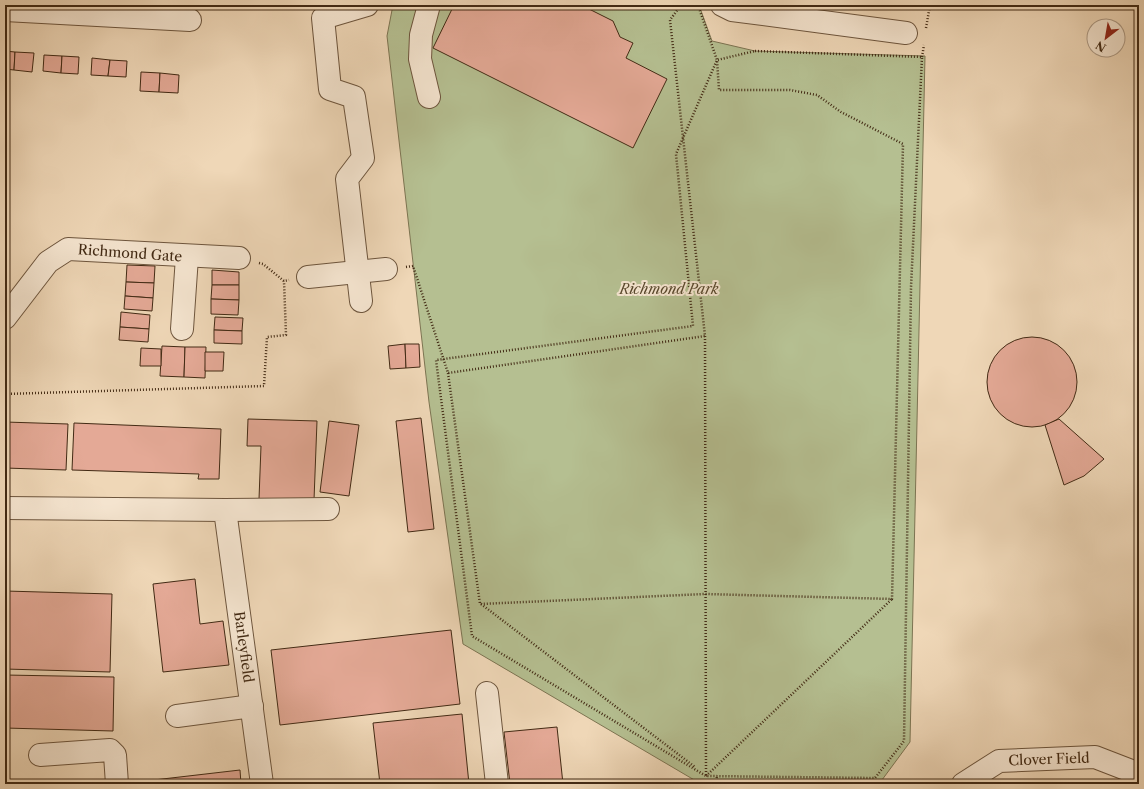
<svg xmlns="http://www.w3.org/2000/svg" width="1144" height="789" font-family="'Libre Caslon Text',serif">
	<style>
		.green { fill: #b5bf91; stroke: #7c7452 }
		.building { fill: #e4a996; stroke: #422a14 }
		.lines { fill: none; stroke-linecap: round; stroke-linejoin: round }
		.minor-casing { stroke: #6d553d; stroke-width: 24 }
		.path { stroke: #422a14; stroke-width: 2.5; stroke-dasharray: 1 2; stroke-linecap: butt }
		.minor { stroke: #f5e5d0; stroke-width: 22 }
		.labels { text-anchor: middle; stroke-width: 4; stroke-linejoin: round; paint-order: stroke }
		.street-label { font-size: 14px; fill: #422a14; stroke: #f5e5d0 }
		.park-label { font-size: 14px; font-style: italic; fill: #59482d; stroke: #f5e5d0 }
	</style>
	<rect width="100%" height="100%" fill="#efd7b7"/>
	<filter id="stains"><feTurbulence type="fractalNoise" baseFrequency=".005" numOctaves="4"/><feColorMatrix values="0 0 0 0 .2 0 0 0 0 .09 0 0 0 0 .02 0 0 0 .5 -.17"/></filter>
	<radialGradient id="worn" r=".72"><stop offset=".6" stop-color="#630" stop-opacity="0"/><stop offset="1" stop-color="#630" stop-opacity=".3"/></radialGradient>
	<polygon class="green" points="393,5 580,5 589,9 591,5 675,5 700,8 712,41 755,51 925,56 910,742 879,784 716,784 696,781 463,644 429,402 387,36"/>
	<g class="building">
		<polygon points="454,5 581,5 613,21 620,37 633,43 626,58 667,79 633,148 433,48"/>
		<polygon points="5,51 15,52 14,70 5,69"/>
		<polygon points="15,52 34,53 32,72 14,70"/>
		<polygon points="44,55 62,56 61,73 43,71"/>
		<polygon points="62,56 79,57 78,74 61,73"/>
		<polygon points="92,58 110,60 108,76 91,75"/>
		<polygon points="110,60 127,61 126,77 108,76"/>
		<polygon points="141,72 160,73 159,92 140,91"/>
		<polygon points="160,73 179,75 178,93 159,92"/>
		<polygon points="5,260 7,261 7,267 9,266 7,284 5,286"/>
		<polygon points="127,265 155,266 154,283 126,282"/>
		<polygon points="212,270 239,272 239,285 212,285"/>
		<polygon points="126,282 154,283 153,298 125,296"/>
		<polygon points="212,285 239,285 239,300 211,299"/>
		<polygon points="125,296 153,298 152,311 124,309"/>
		<polygon points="211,299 239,300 238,315 211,314"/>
		<polygon points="121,312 150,315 149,329 120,327"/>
		<polygon points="215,317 243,318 242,331 214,330"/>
		<polygon points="120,327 149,329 148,342 119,340"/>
		<polygon points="214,330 242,331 242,344 214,343"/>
		<circle cx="1032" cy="382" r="45"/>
		<polygon points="405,344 406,368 390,369 388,346"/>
		<polygon points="405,344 419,344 420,367 406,368"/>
		<polygon points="162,346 185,347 184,377 160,376"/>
		<polygon points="185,347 206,347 205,378 184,377"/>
		<polygon points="141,348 161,349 161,366 140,366"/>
		<polygon points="205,352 224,352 223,371 205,371"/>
		<polygon points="421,418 434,529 408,532 396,421"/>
		<polygon points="248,419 317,421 314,500 259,499 261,446 247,446"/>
		<polygon points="1059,419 1104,459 1084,476 1064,485 1045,425"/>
		<polygon points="329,421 359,425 349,496 320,492"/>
		<polygon points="5,422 68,424 66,470 5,468"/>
		<polygon points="74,423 221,429 219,479 198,479 199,474 72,470"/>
		<polygon points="195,579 200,624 223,621 229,665 163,672 153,584"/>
		<polygon points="5,591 112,594 110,672 5,669"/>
		<polygon points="451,630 460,704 280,725 271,650"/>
		<polygon points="5,675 114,677 113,731 5,728"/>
		<polygon points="462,714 469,784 380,784 373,723"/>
		<polygon points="557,727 563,784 510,784 504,732"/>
		<polygon points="240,770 241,784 129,784 128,783"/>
		<polygon points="643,782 643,784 618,784"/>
	</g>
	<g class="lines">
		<g class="minor-casing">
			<g id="minor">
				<polyline points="429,5 421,35 420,59 429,97"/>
				<polyline points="722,5 732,10 906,33"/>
				<polyline points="5,10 190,20"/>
				<polyline points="308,277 386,269"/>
				<polyline points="361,301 347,179 363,158 354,97 330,89 323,18 367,5"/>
				<polyline points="5,318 48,262 68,249 239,258"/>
				<polyline points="182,329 187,257"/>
				<polyline points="5,508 225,510 262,784"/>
				<polyline points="225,510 328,509"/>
				<polyline points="487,693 497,784"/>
				<polyline points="177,716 252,706"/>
				<polyline points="40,755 110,750 115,755 117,784"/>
				<polyline points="963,784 999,761 1095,757 1139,774"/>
			</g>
		</g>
		<g class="path">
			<polyline points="926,28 930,5"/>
			<polygon points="755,51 922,57 911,287 904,741 875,778 706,776 472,636 436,360 693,326 676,154 717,60"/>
			<polyline points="922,57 924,45"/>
			<polyline points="259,263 263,264 284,281 289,280"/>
			<polyline points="406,267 413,266 448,373 705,336 670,20 681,5"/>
			<polyline points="705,336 706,776"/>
			<polyline points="448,373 480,604 705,594 892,599 903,144 841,112 817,95 790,90 719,90 717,60 698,5"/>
			<polyline points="5,394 264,386 267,337 286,335 284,281"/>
			<polyline points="481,604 695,767"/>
			<polyline points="706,776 892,599"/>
			<polyline points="716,784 717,776"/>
		</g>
		<use href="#minor" class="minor"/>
	</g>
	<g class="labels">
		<g class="street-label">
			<text transform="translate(130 253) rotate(4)" y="5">Richmond Gate</text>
			<text transform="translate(244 647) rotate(82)" y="5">Barleyfield</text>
			<text transform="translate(1049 759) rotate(-2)" y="5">Clover Field</text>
		</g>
		<g class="park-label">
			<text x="669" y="294">Richmond Park</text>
		</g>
	</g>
	<rect width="1144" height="789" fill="none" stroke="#efd7b7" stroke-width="20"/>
	<rect x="6" y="6" width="1132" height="777" fill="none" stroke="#422a14" stroke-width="2"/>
	<rect x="10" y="10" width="1124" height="769" fill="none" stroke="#422a14"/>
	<g transform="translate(1106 38) rotate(211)"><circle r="19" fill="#f5e5d0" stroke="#ad9a85"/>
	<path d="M0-3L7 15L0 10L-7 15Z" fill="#8f2418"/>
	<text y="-6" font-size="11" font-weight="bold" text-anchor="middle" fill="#422a14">N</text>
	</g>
	<rect width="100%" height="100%" filter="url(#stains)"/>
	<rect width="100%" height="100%" fill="url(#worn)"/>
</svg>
